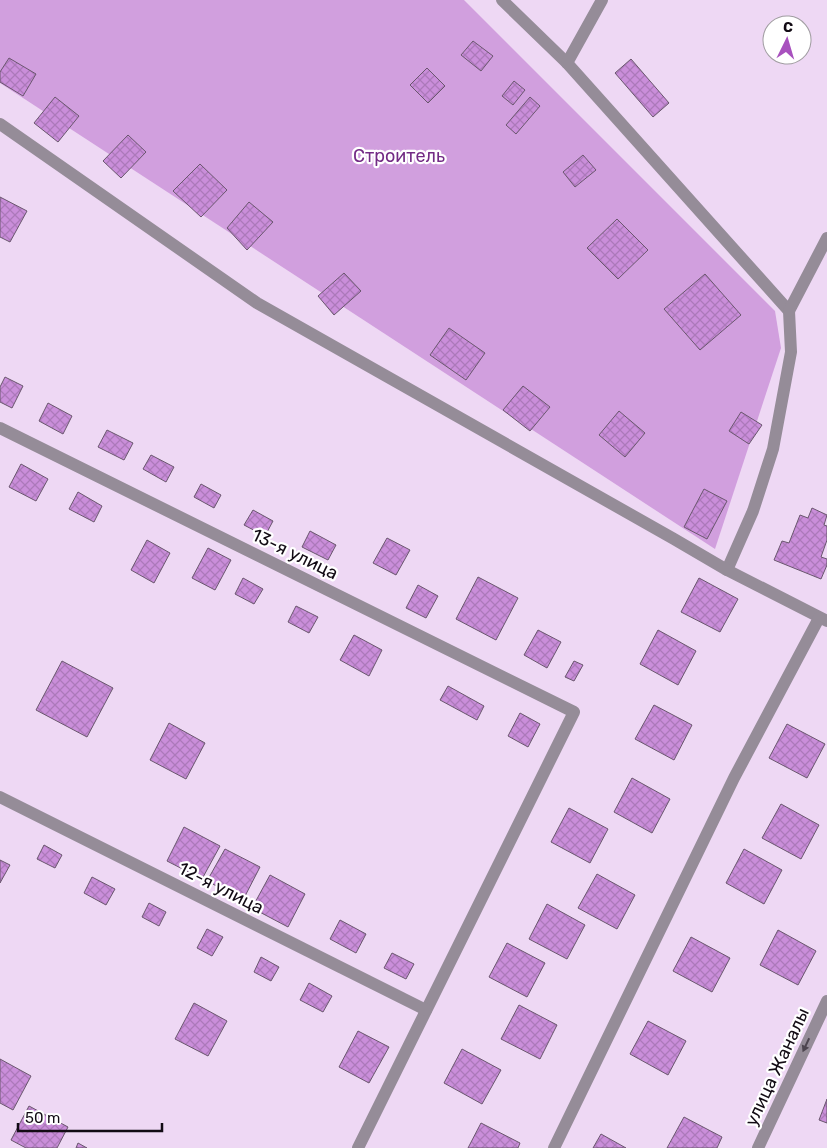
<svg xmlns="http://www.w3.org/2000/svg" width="827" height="1148" font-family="Rubik,sans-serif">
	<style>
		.garden { fill: #d19fde }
		.building { fill: url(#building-cross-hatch); stroke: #6a576e }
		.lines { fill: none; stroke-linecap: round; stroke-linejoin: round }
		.minor { stroke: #958c98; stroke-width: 12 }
		.tertiary { stroke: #958c98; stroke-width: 12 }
		.oneway { fill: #4d454f }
		.labels { text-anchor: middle; stroke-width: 4.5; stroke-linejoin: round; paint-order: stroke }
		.park-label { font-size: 18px; fill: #732b85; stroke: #fff }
		.street-label { font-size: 18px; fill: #120b14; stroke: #fff }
	</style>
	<defs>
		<pattern id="building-cross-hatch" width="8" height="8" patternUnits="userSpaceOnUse" patternTransform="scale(1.25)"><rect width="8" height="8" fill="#ca8eda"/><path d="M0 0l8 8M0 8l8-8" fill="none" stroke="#ac79ba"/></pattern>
	</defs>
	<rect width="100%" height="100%" fill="#eed8f4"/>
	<polygon class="garden" points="0,0 464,0 775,311 781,348 715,549 0,83"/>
	<g class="building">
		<polygon points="473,41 493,56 481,71 461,55"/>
		<polygon points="9,58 36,74 23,96 0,82 0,72"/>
		<polygon points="631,59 669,103 653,117 615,73"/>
		<polygon points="427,68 445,86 428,103 410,85"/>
		<polygon points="514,81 525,90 513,105 502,96"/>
		<polygon points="55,97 79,116 58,142 34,123"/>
		<polygon points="530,97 540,106 516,134 506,125"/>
		<polygon points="128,135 146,152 121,178 103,161"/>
		<polygon points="583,155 596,170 575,187 563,172"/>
		<polygon points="200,164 227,190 201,217 173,191"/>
		<polygon points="0,197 27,211 10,242 0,237"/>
		<polygon points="249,202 273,222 247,250 227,228"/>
		<polygon points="617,219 648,250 618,279 587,248"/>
		<polygon points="344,273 361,291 334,315 318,296"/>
		<polygon points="705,274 741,315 700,350 664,309"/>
		<polygon points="449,328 485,353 466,380 430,355"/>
		<polygon points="5,377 23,386 12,408 0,402 0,387"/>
		<polygon points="523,386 550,407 530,431 503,410"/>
		<polygon points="48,403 72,416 63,434 39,421"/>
		<polygon points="619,411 645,433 625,457 599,435"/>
		<polygon points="741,412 762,425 749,444 729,431"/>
		<polygon points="107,430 133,443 124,460 98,447"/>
		<polygon points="151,455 174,467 166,482 143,469"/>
		<polygon points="21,464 48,479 36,501 9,487"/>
		<polygon points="201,484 221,495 214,508 194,497"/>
		<polygon points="704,489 727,501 707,539 684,527"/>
		<polygon points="78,492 102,506 94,522 69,509"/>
		<polygon points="812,508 827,515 824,525 827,526 827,540 821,557 827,559 827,565 821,579 774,560 782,541 789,543 800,515 808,518"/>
		<polygon points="253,510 273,521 265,536 244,525"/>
		<polygon points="310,531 336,545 328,560 302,547"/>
		<polygon points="387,538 410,550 396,575 373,563"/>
		<polygon points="147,540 170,553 154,583 131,570"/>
		<polygon points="208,548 231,560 215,590 192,578"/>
		<polygon points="478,577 518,598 496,640 456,619"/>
		<polygon points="243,578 263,589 254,604 235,594"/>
		<polygon points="699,578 738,599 720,632 681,612"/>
		<polygon points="418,585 438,596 426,618 406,608"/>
		<polygon points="296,606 318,617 309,633 288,622"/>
		<polygon points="538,630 561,642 547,668 524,655"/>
		<polygon points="658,630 696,651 678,685 640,664"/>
		<polygon points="354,635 382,650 369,676 340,660"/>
		<polygon points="62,661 113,688 87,737 36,710"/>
		<polygon points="574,661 583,665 574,681 565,677"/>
		<polygon points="448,686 484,706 477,720 440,700"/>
		<polygon points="654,705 692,725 674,760 635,739"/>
		<polygon points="520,713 540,724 528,747 508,736"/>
		<polygon points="169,723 205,743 186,779 150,760"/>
		<polygon points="787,724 825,744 807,778 769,758"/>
		<polygon points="632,778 670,799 652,833 614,812"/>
		<polygon points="781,804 819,825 801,859 762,838"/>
		<polygon points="569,808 608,829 590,863 551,842"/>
		<polygon points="184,827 220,846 202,879 167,861"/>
		<polygon points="44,845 62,855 55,868 37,859"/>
		<polygon points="225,849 260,867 243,900 207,881"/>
		<polygon points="744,849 782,870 764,904 726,883"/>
		<polygon points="0,860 10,865 0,883"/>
		<polygon points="597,874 635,895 617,929 578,908"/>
		<polygon points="270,875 305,894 288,927 252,908"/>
		<polygon points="92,877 115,889 106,905 84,893"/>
		<polygon points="149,903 166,912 159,926 142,917"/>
		<polygon points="547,904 585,925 567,959 529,939"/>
		<polygon points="340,920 366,934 356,953 330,939"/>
		<polygon points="207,929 223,937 212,956 197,948"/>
		<polygon points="778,930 816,951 798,985 760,965"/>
		<polygon points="691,937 730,958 712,992 673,971"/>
		<polygon points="507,943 545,963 527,997 489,977"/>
		<polygon points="392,953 414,964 406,979 384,968"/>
		<polygon points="261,957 279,967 271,981 254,972"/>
		<polygon points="309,983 332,996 323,1012 300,1000"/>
		<polygon points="194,1003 227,1021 208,1056 175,1039"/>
		<polygon points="519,1005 557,1025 540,1059 501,1039"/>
		<polygon points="648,1021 686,1041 668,1075 630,1054"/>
		<polygon points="358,1031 389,1047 369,1083 339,1067"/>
		<polygon points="462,1049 501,1070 482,1104 444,1083"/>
		<polygon points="0,1059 31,1076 13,1110 0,1103"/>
		<polygon points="827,1099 827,1123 819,1120"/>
		<polygon points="29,1106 68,1127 57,1148 26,1148 11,1140"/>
		<polygon points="684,1117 722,1137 717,1148 667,1148"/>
		<polygon points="481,1123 520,1143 518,1148 468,1148"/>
		<polygon points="601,1134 626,1148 593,1148"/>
		<polygon points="78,1143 87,1148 76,1148"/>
	</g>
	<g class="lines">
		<g class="minor">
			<polyline points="502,0 567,63 789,311 791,352 773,449 753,511 727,570"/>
			<polyline points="567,63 602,0"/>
			<polyline points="0,124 257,303 674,539 727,570 827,621"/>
			<polyline points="789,311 827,238"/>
			<polyline points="0,428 574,712 358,1148"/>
			<polyline points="0,797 426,1010"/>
			<polyline points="554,1148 734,778 819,618"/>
		</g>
		<polyline class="tertiary" points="758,1148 827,1001"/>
	</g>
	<defs><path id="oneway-solid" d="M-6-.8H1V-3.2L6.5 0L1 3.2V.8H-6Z" transform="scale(1.25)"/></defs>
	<use class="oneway" href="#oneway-solid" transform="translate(806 1045) rotate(115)"/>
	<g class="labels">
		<g class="park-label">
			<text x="399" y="162">Строитель</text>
		</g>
		<g class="street-label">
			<text transform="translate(295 554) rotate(26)" y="6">13-я улица</text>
			<text transform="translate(221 888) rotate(27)" y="6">12-я улица</text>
			<text transform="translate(777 1067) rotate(-65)" y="6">улица Жаналы</text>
		</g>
	</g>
	<g transform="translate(787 40) rotate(5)"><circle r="24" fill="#ffffff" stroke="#a09da1"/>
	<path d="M0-4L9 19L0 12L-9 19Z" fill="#a851be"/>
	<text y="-8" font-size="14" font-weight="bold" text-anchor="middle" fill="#120b14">С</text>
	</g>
	<path d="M18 1123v8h144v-8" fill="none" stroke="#120b14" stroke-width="2.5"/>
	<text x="25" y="1123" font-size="15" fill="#120b14" stroke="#ffffff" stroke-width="4" paint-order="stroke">50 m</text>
</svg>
